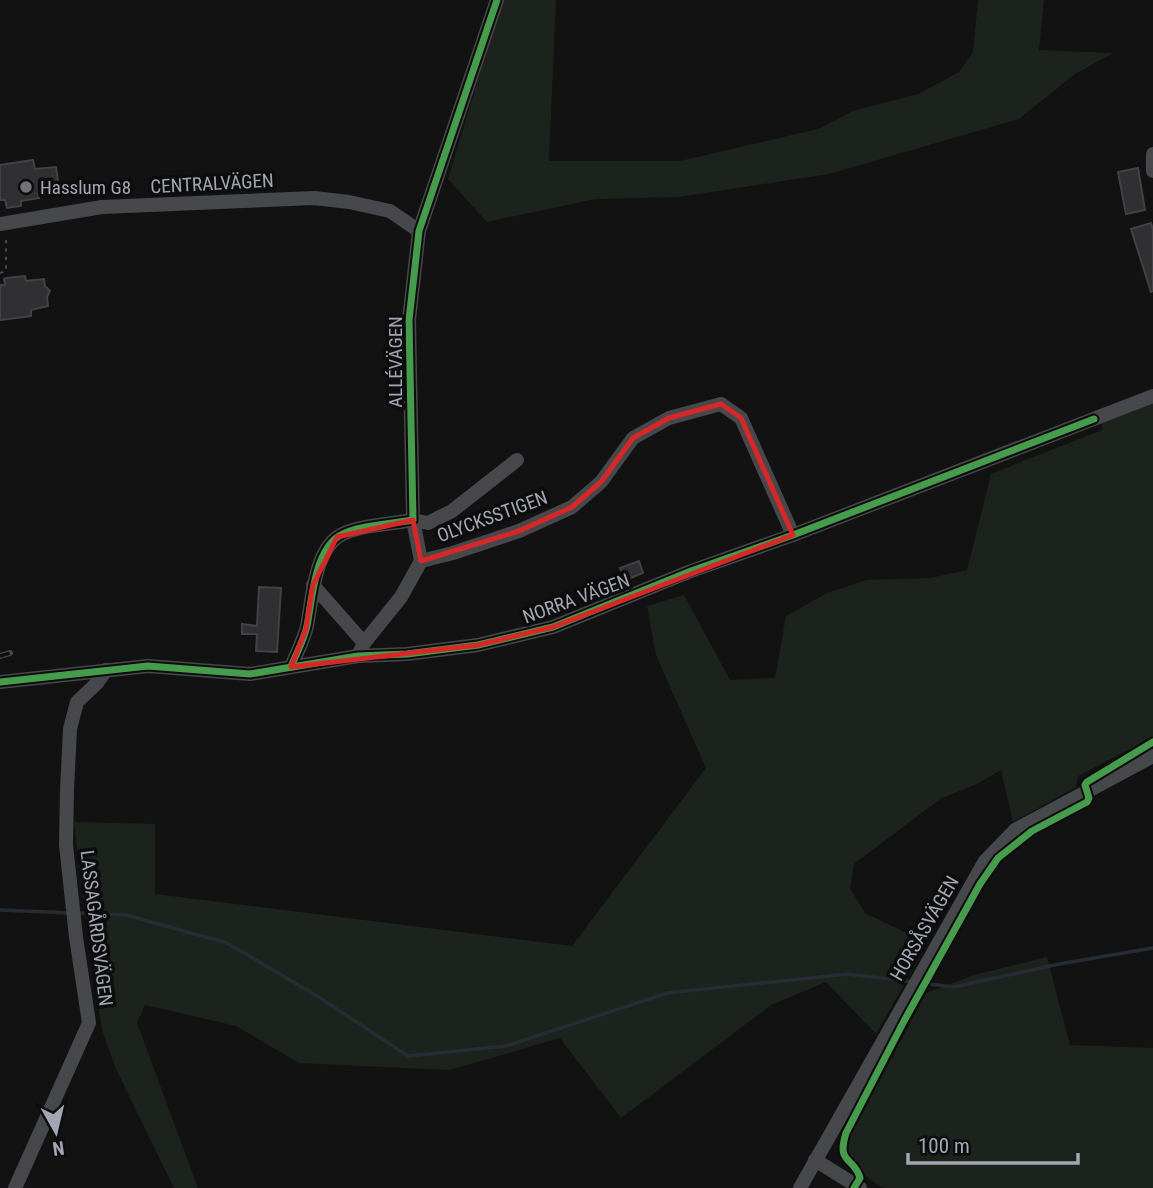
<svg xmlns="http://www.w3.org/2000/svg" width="1153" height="1188" font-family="'Roboto Condensed',sans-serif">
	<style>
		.green { fill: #1c231d }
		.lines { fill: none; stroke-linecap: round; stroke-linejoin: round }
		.stream { stroke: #262c34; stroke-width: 3.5 }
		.building { fill: #303032; stroke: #424246; stroke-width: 2 }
		.path { stroke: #48494d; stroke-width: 2; stroke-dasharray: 3.5 5; stroke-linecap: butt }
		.minor { stroke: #47484b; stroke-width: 14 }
		.rail-casing { stroke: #47484b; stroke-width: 6 }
		.rail { stroke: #0d0d0e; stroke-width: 3.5; stroke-dasharray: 10; stroke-linecap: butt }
		.cycleway-casing { stroke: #0d0d0e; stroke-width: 11 }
		.cycleway { stroke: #469c4c; stroke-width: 7 }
		.marked { fill: none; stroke: #d62828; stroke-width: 5; stroke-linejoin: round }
		.poi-dot { fill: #70737c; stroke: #0d0d0e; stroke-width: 2.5 }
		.labels { text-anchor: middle; stroke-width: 7; stroke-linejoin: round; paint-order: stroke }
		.street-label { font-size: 19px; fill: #a3a7b4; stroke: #0d0d0e }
		.poi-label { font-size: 19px; fill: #a3a7b4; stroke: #0d0d0e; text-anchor: start }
	</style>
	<rect width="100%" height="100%" fill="#121213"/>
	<g class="green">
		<polygon points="502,0 556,0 549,161 680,161 818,129 853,111 918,94 959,72 973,52 978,0 1044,0 1039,50 1113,53 1075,74 1019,119 829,174 679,197 595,199 487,222 448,179"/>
		<polygon points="1153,403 1153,737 1078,776 1076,787 1013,822 1001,770 979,783 940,799 854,864 850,888 865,913 915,937 923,951 876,1034 826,982 771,1005 621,1118 560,1038 450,1070 299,1063 236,1026 145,1005 137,1023 198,1188 174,1188 116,1069 102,1030 83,901 74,822 155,824 155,894 572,946 706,768 656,655 647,606 684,595 730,680 775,678 786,616 827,593 867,580 930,578 967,570 991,474 1102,430 1102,422"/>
		<path d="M 1047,957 L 1070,1045 L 1153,1048 L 1153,1188 L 884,1188 C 867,1179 851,1166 845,1146 L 926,993 L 974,975 Z"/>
	</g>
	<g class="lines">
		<g class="stream">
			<polyline points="0,910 71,913"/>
			<polyline points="79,913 126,915 227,943 317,996 408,1056 506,1046 667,993 848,974 913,982"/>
			<polyline points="921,983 954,987 1059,964 1153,948"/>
		</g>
	</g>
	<g class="building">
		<polygon points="33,160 35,169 56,167 58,181 52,182 54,192 38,194 39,198 21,201 21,206 7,208 5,200 0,200 0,165"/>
		<polygon points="1138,168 1145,210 1126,214 1118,172"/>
		<polygon points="1151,223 1153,230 1153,291 1151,292 1131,229"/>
		<polygon points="25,276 26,281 44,279 45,286 50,291 47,297 48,306 31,310 31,316 0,320 0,285 5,285 4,279 6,278"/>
		<polygon points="639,561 643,573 626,580 620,568"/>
		<polygon points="259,587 281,588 277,652 256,651 257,634 242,634 242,624 257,626"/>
	</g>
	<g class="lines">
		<polyline class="path" points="0,273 6,271 6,240"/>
		<g class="minor">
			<polyline points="1153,154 1153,171"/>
			<polyline points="0,224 102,207 314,198 349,202 390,211 419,231"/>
			<polyline points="421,561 453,553 519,531 572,507 601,482 633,438 669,418 721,404 741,418 793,535"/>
			<polyline points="313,585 364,643"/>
			<polyline points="358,656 364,643 401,597 421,561 413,520 428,523 452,511 517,460"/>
			<path d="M 291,667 C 296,654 304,640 307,626 C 312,601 314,552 339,536 C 357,525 392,524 413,520 L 409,320 L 419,231 L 497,0"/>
			<polyline points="0,682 148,666 250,674 358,656 407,654 478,645 553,627 691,571 793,535 1153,396"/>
			<polyline points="815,1160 860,1188"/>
			<polyline points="15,1188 89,1023 76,937 66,845 67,790 70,729 77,702 97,683 106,670"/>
			<polyline points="800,1188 985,861 1015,830 1153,756"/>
		</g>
		<g class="rail-casing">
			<polyline id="rail" points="0,656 10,653"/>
		</g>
		<use href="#rail" class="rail"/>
		<g class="cycleway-casing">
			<g id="cycleway">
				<path d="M 291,667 C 296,654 304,640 307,626 C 312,601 314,552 339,536 C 357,525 392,524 413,520 L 409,320 L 419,231 L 497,0"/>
				<polyline points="0,682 148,666 250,674 358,656 407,654 478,645 553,627 691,571 793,535 1094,419"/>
				<path d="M 854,1188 L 860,1178 C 854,1156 836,1165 846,1133 L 904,1021 L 980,884 L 998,858 L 1032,831 L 1087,802 L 1089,798 L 1085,785 L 1087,782 L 1153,742"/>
			</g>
		</g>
		<use href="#cycleway" class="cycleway"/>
	</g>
	<path class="marked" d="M 721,404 L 741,418 L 793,535 L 553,627 L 478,645 L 291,667 L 306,629 L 313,585 L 337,537 L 413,520 L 421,561 L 519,531 L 572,507 L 601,482 L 633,438 L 669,418 Z"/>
	<circle class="poi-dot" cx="26" cy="187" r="7"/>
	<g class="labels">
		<g class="street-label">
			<text transform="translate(212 183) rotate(-3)" y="7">CENTRALVÄGEN</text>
			<text transform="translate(395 362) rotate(-90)" y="7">ALLÉVÄGEN</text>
			<text transform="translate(492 516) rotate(-20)" y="7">OLYCKSSTIGEN</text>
			<text transform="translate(576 598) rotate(-20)" y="7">NORRA VÄGEN</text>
			<text transform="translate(97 928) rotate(83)" y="7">LASSAGÅRDSVÄGEN</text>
			<text transform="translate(924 928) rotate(-60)" y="7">HORSÅSVÄGEN</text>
		</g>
		<g class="poi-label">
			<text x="40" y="194">Hasslum G8</text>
		</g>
	</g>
	<g transform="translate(56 1132) rotate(172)" stroke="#0d0d0e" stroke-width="5" paint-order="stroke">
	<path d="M0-5L12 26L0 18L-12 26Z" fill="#a3a7b4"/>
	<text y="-10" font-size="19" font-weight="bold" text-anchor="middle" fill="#a3a7b4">N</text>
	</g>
	<path d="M908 1153v10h170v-10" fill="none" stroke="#a3a7b4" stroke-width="3.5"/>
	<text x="918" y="1153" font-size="21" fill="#a3a7b4" stroke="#0d0d0e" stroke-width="5" paint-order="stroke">100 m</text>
</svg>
